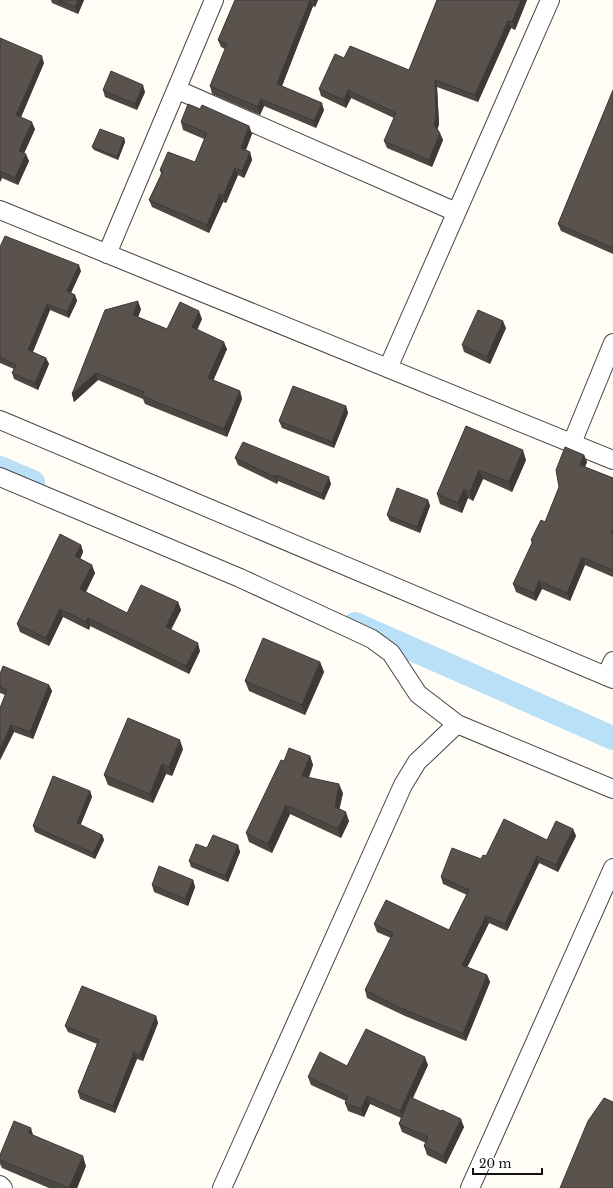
<svg xmlns="http://www.w3.org/2000/svg" width="613" height="1188" font-family="'Libre Baskerville',serif">
	<style>
		.lines { fill: none; stroke-linecap: round; stroke-linejoin: round }
		.canal { stroke: #b9e0f7; stroke-width: 24 }
		.minor-casing { stroke: #444; stroke-width: 20 }
		.minor { stroke: #fff; stroke-width: 18 }
		.wall { fill: #4d4742 }
		.shaded-wall { fill: #3f3936 }
		.building { fill: #5a524d; stroke: #3f3936 }
	</style>
	<rect width="100%" height="100%" fill="#fffdf5"/>
	<g class="lines">
		<g class="canal">
			<polyline points="0,468 33,482"/>
			<polyline points="355,624 613,738"/>
		</g>
		<g class="minor-casing">
			<g id="minor">
				<polyline points="178,90 456,212"/>
				<polyline points="0,210 613,460"/>
				<polyline points="107,254 214,0"/>
				<polyline points="388,368 550,0"/>
				<polyline points="0,420 613,679"/>
				<polyline points="572,443 613,343"/>
				<polyline points="0,477 240,578 355,631 372,639 391,653 418,694 457,724 613,789"/>
				<polyline points="606,676 613,661"/>
				<polyline points="0,1185 3,1188"/>
				<polyline points="222,1188 403,785 417,762 457,724"/>
				<polyline points="470,1188 613,868"/>
			</g>
		</g>
		<use href="#minor" class="minor"/>
	</g>
	<g class="wall">
		<polygon points="51,0 84,0 78,14 52,3"/>
		<polygon points="235,0 318,0 315,7 313,6 282,86 324,110 316,128 264,106 260,115 212,94 210,86 225,49 221,47 218,40"/>
		<polygon points="437,0 527,0 515,30 511,28 478,102 437,87 439,124 437,129 443,140 432,167 387,148 384,141 394,118 351,98 346,108 321,96 319,89 344,58 409,70"/>
		<polygon points="0,38 44,63 21,117 35,129 24,153 29,161 18,185 2,178 0,182"/>
		<polygon points="103,90 145,92 137,110 105,97"/>
		<polygon points="613,90 613,254 561,231 558,224"/>
		<polygon points="200,109 249,126 252,134 246,150 250,152 252,160 244,178 238,175 226,203 223,202 209,233 152,207 149,200 161,174 160,170 195,162 204,139 183,130 181,122"/>
		<polygon points="124,138 125,142 118,160 94,150 92,147"/>
		<polygon points="0,247 81,271 71,293 75,295 77,301 69,318 50,310 33,352 46,358 49,364 38,390 14,379 12,373 14,369 0,363"/>
		<polygon points="141,309 138,317 167,329 202,319 197,329 227,349 213,380 240,391 242,399 227,437 145,404 143,399 98,380 74,402 72,394"/>
		<polygon points="506,328 490,364 464,352 462,345"/>
		<polygon points="346,406 348,413 334,448 282,428 279,421"/>
		<polygon points="466,426 526,460 512,492 483,479 473,501 468,498 462,513 440,504 437,494"/>
		<polygon points="584,455 587,462 585,467 613,478 613,577 585,565 570,601 542,589 536,601 516,592 513,584 532,544 531,540 545,522"/>
		<polygon points="235,458 331,484 324,500 278,481 277,484 238,465"/>
		<polygon points="428,500 430,506 420,533 390,521 387,515"/>
		<polygon points="81,545 83,552 80,559 95,573 86,592 127,613 178,602 181,610 171,630 200,651 189,674 90,626 89,630 63,617 49,646 20,632 17,624"/>
		<polygon points="320,662 324,672 305,715 249,691 245,681"/>
		<polygon points="0,674 49,685 52,691 33,739 14,732 0,760 5,695 0,693"/>
		<polygon points="183,749 172,776 166,774 153,803 108,785 104,775"/>
		<polygon points="310,756 313,765 309,777 343,793 339,809 349,821 341,838 290,814 272,853 249,842 246,833 284,761"/>
		<polygon points="90,791 92,797 80,825 102,835 104,840 95,859 35,832 33,826"/>
		<polygon points="573,829 576,836 558,872 539,863 507,931 489,923 467,967 487,975 490,982 466,1041 405,1016 367,998 365,990 391,938 377,932 374,924 449,930 467,895 443,884 441,877 481,859 486,856 547,840"/>
		<polygon points="238,845 240,852 228,882 191,867 189,861 207,848"/>
		<polygon points="193,880 195,887 188,906 154,892 152,885"/>
		<polygon points="156,1016 158,1023 143,1061 137,1059 115,1113 80,1099 78,1092 97,1044 68,1032 65,1026"/>
		<polygon points="428,1065 413,1098 464,1127 446,1164 427,1155 424,1146 426,1143 402,1132 399,1124 401,1118 370,1104 364,1117 348,1111 345,1103 346,1101 311,1085 308,1077 347,1066"/>
		<polygon points="0,1155 86,1166 77,1188 49,1188 2,1168 0,1164"/>
	</g>
	<g class="shaded-wall">
		<polygon points="78,0 84,0 78,14 75,7"/>
		<polygon points="310,0 313,6 280,91 277,84"/>
		<polygon points="313,0 318,0 315,7"/>
		<polygon points="521,0 527,0 515,30 512,22"/>
		<polygon points="508,21 511,28 478,102 475,95"/>
		<polygon points="42,56 44,63 19,122 16,115"/>
		<polygon points="435,80 437,87 439,124 437,132 434,125"/>
		<polygon points="143,85 145,92 137,110 135,104"/>
		<polygon points="348,90 351,98 346,108 344,100"/>
		<polygon points="261,99 264,106 260,115 258,107"/>
		<polygon points="322,103 324,110 316,128 314,121"/>
		<polygon points="32,122 35,129 22,158 19,151"/>
		<polygon points="249,126 252,134 243,156 241,148"/>
		<polygon points="440,133 443,140 432,167 429,160"/>
		<polygon points="124,138 125,142 118,160 117,157"/>
		<polygon points="250,152 252,160 244,178 242,171"/>
		<polygon points="26,154 29,161 18,185 15,178"/>
		<polygon points="235,168 238,175 226,203 223,196"/>
		<polygon points="0,172 2,178 0,182"/>
		<polygon points="220,194 223,202 209,233 207,225"/>
		<polygon points="79,265 81,271 69,297 67,291"/>
		<polygon points="75,295 77,301 69,318 67,312"/>
		<polygon points="138,301 141,309 136,323 133,315"/>
		<polygon points="47,304 50,310 31,356 28,350"/>
		<polygon points="199,311 202,319 195,335 192,327"/>
		<polygon points="503,321 506,328 490,364 487,357"/>
		<polygon points="224,342 227,349 211,386 208,378"/>
		<polygon points="46,358 49,364 38,390 35,383"/>
		<polygon points="96,373 98,380 74,402 72,394"/>
		<polygon points="240,391 242,399 227,437 224,429"/>
		<polygon points="346,406 348,413 334,448 332,442"/>
		<polygon points="523,450 526,460 512,492 509,482"/>
		<polygon points="584,455 587,462 583,472 580,465"/>
		<polygon points="479,470 483,479 473,501 470,492"/>
		<polygon points="276,475 278,481 277,484 275,477"/>
		<polygon points="329,477 331,484 324,500 322,494"/>
		<polygon points="464,489 468,498 462,513 458,503"/>
		<polygon points="428,500 430,506 420,533 417,527"/>
		<polygon points="81,545 83,552 78,564 75,556"/>
		<polygon points="582,557 585,565 570,601 567,593"/>
		<polygon points="92,565 95,573 83,597 80,589"/>
		<polygon points="539,581 542,589 536,601 534,593"/>
		<polygon points="178,602 181,610 168,635 166,627"/>
		<polygon points="60,609 63,617 49,646 46,638"/>
		<polygon points="88,618 90,626 89,630 86,622"/>
		<polygon points="198,643 200,651 189,674 186,666"/>
		<polygon points="320,662 324,672 305,715 302,705"/>
		<polygon points="49,685 52,691 33,739 30,732"/>
		<polygon points="11,725 14,732 0,760 0,749"/>
		<polygon points="180,740 183,749 172,776 169,767"/>
		<polygon points="310,756 313,765 306,785 302,776"/>
		<polygon points="162,764 166,774 153,803 150,794"/>
		<polygon points="339,784 343,793 338,816 335,807"/>
		<polygon points="90,791 92,797 79,829 77,823"/>
		<polygon points="286,805 290,814 272,853 268,844"/>
		<polygon points="346,812 349,821 341,838 338,829"/>
		<polygon points="573,829 576,836 558,872 556,865"/>
		<polygon points="102,835 104,840 95,859 93,853"/>
		<polygon points="238,845 240,852 228,882 225,876"/>
		<polygon points="537,856 539,863 507,931 505,924"/>
		<polygon points="193,880 195,887 188,906 185,899"/>
		<polygon points="486,916 489,923 465,972 462,965"/>
		<polygon points="487,975 490,982 466,1041 463,1034"/>
		<polygon points="156,1016 158,1023 143,1061 140,1055"/>
		<polygon points="134,1052 137,1059 115,1113 113,1106"/>
		<polygon points="425,1057 428,1065 403,1119 400,1111"/>
		<polygon points="367,1096 370,1104 364,1117 361,1109"/>
		<polygon points="461,1119 464,1127 446,1164 443,1156"/>
		<polygon points="31,1128 34,1138 28,1133"/>
		<polygon points="83,1156 86,1166 77,1188 69,1188"/>
	</g>
	<g class="building">
		<polygon points="58,0 78,0 75,7"/>
		<polygon points="235,0 310,0 277,84 322,103 314,121 261,99 258,107 210,86 227,44 218,40"/>
		<polygon points="437,0 521,0 512,22 508,21 475,95 435,80 436,117 434,125 440,133 429,160 384,141 396,113 348,90 344,100 319,89 335,54 344,58 350,46 409,70"/>
		<polygon points="0,38 42,56 16,115 32,122 19,151 26,154 15,178 0,171"/>
		<polygon points="111,71 143,85 135,104 103,90"/>
		<polygon points="613,90 613,248 558,224"/>
		<polygon points="188,104 200,109 202,105 249,126 241,148 250,152 242,171 235,168 223,196 220,194 207,225 149,200 163,171 160,170 168,152 195,162 207,133 181,122"/>
		<polygon points="100,129 124,138 117,157 92,147"/>
		<polygon points="5,236 79,265 67,291 75,295 67,312 47,304 28,350 46,358 35,383 12,373 16,365 0,357 0,247"/>
		<polygon points="138,301 133,315 167,329 180,302 199,311 192,327 224,342 208,378 240,391 224,429 142,396 144,392 96,373 72,394 105,310"/>
		<polygon points="478,310 503,321 487,357 462,345"/>
		<polygon points="293,386 346,406 332,442 279,421"/>
		<polygon points="466,426 523,450 509,482 479,470 470,492 464,489 458,503 437,494"/>
		<polygon points="243,442 329,477 322,494 276,475 275,477 235,458"/>
		<polygon points="565,447 584,455 580,465 613,478 613,529 611,533 613,534 613,568 612,570 582,557 567,593 539,581 534,593 513,584 533,541 531,540 541,520 545,522 559,487 556,470"/>
		<polygon points="397,488 428,500 417,527 387,515"/>
		<polygon points="60,534 81,545 75,556 92,565 80,589 127,613 141,585 178,602 166,627 198,643 186,666 88,618 86,622 60,609 46,638 17,624"/>
		<polygon points="263,638 320,662 302,705 245,681"/>
		<polygon points="3,666 49,685 30,732 11,725 0,749 0,708 7,690 0,687 0,674"/>
		<polygon points="128,718 180,740 169,767 162,764 150,794 104,775"/>
		<polygon points="289,748 310,756 302,776 339,784 335,807 346,812 338,829 286,805 268,844 246,833 281,760 284,761"/>
		<polygon points="53,776 90,791 77,823 102,835 93,853 33,826"/>
		<polygon points="504,819 547,840 556,821 573,829 556,865 537,856 505,924 486,916 462,965 487,975 463,1034 403,1009 365,990 393,933 374,924 386,900 449,930 469,890 441,877 452,848 481,859 483,855 486,856"/>
		<polygon points="213,835 238,845 225,876 189,861 196,844 207,848"/>
		<polygon points="159,866 193,880 185,899 152,885"/>
		<polygon points="82,986 156,1016 140,1055 134,1052 113,1106 78,1092 99,1040 65,1026"/>
		<polygon points="366,1029 425,1057 400,1111 367,1096 361,1109 345,1103 348,1096 308,1077 320,1052 347,1066"/>
		<polygon points="410,1097 441,1111 442,1110 461,1119 443,1156 424,1146 428,1137 399,1124"/>
		<polygon points="604,1098 613,1102 613,1188 560,1188 588,1121"/>
		<polygon points="14,1121 31,1128 28,1133 83,1156 69,1188 0,1160 0,1155"/>
	</g>
	<path d="M473 1168v6h69v-6" fill="none" stroke="#111111" stroke-width="2"/>
	<text x="479" y="1168" font-size="12" fill="#111111" stroke="#ffffff" stroke-width="3" paint-order="stroke">20 m</text>
</svg>
